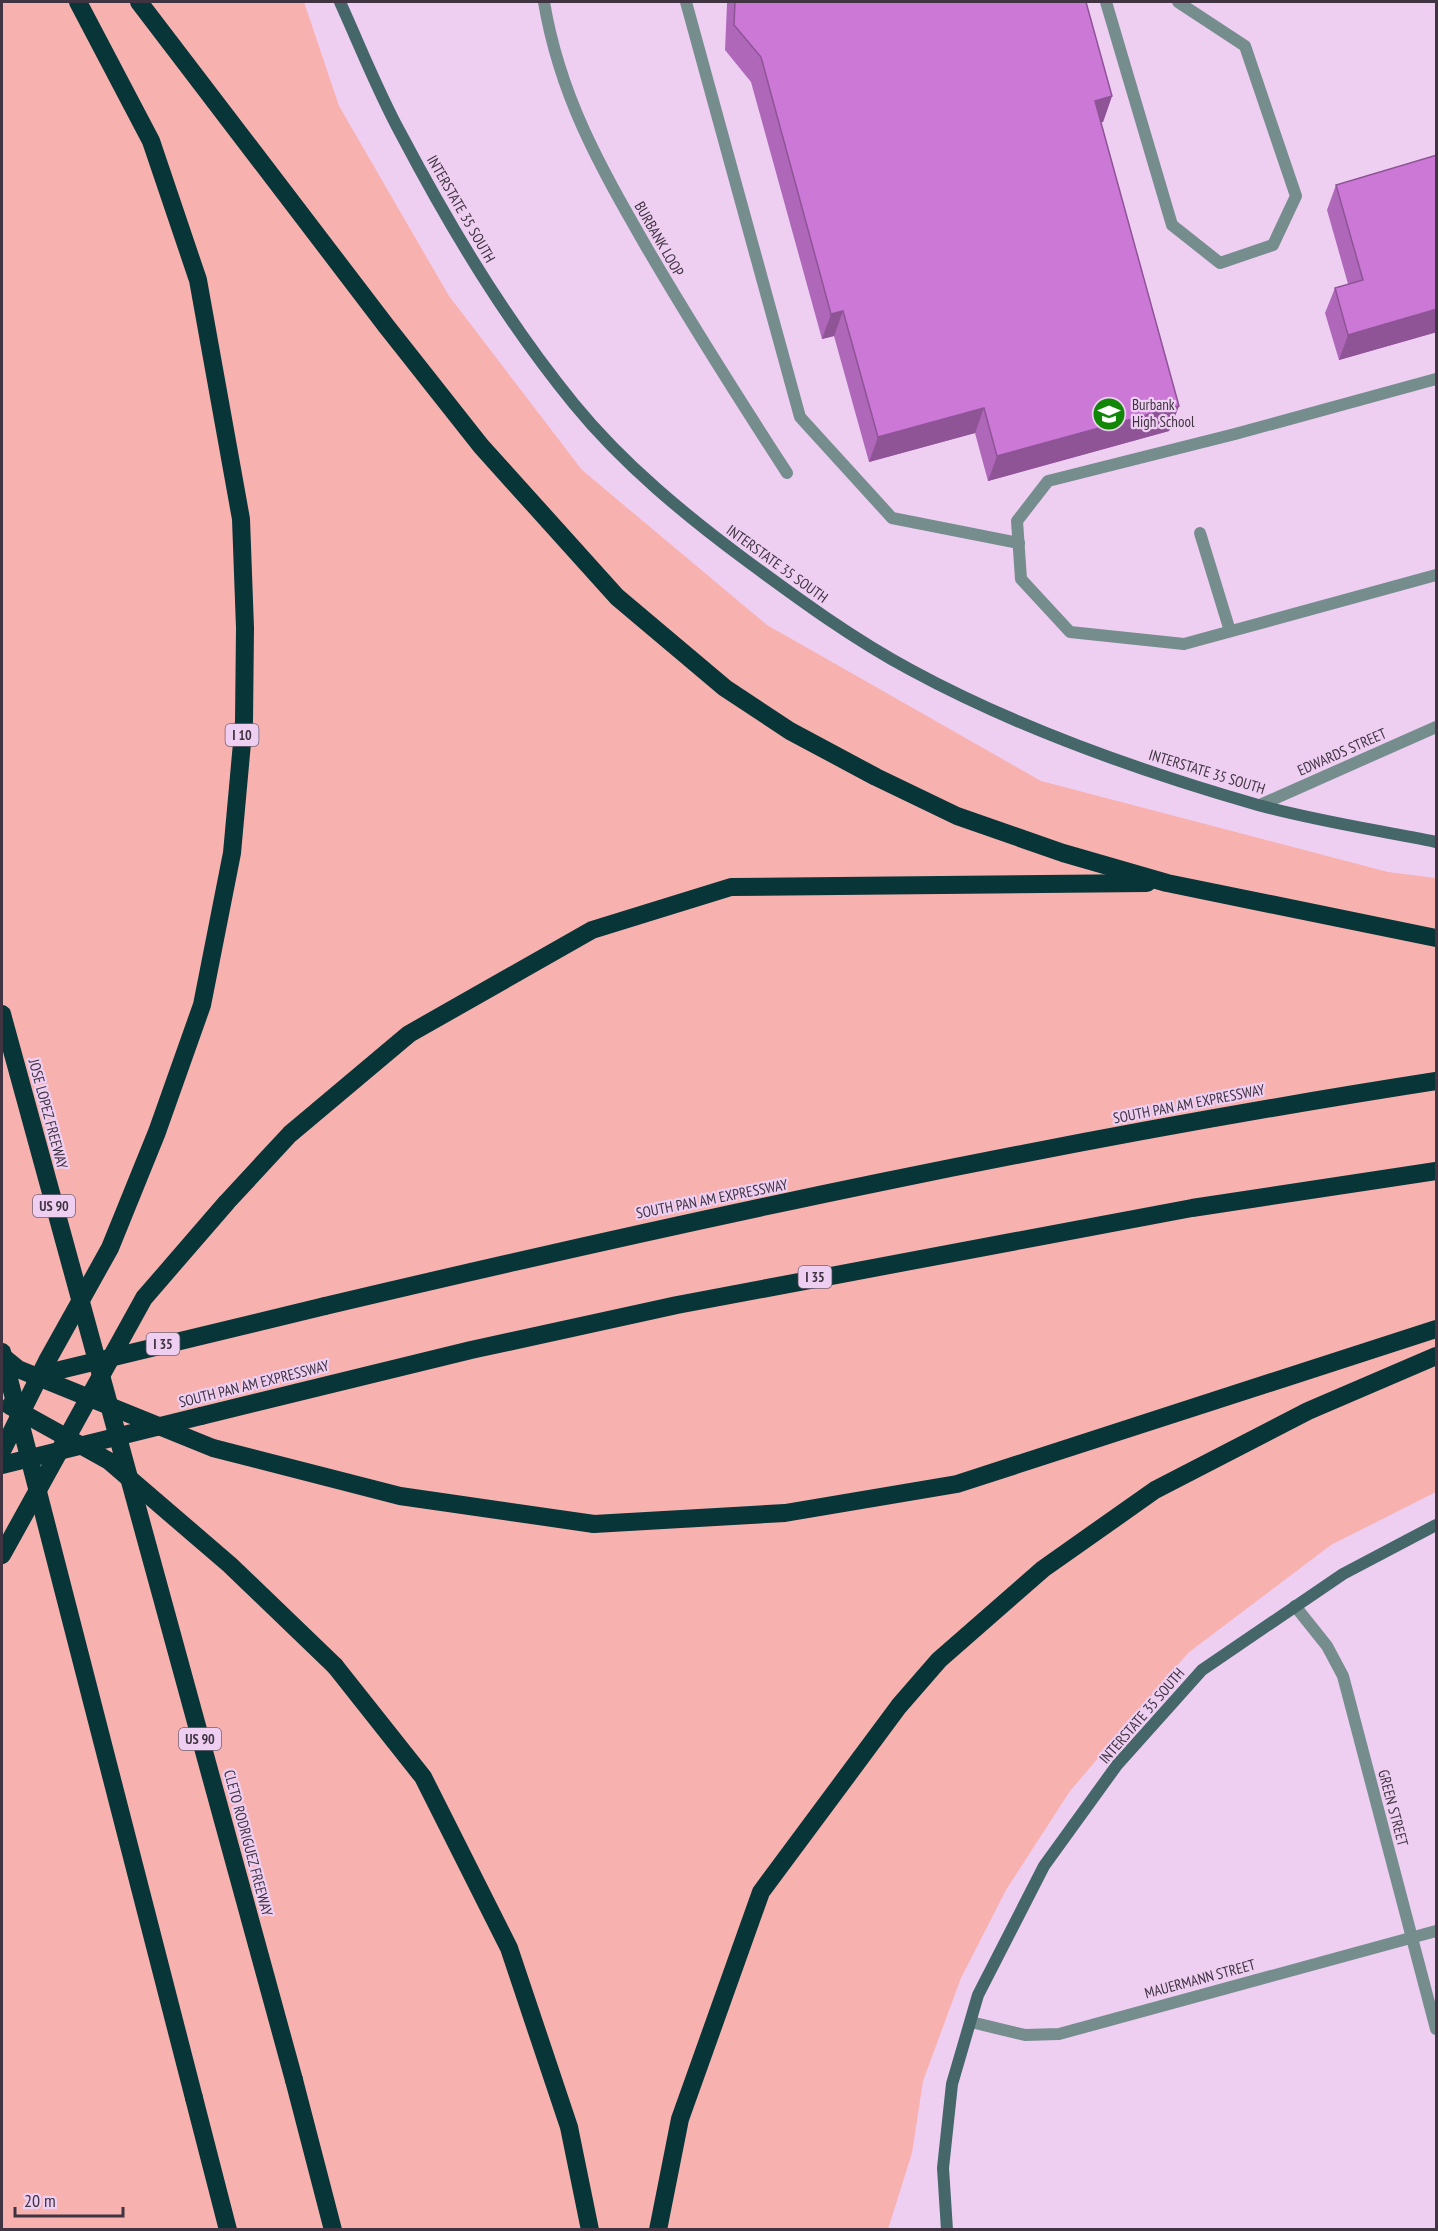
<svg xmlns="http://www.w3.org/2000/svg" width="1438" height="2231" font-family="'PT Sans Narrow',sans-serif">
	<style>
		.green { fill: #f7b1ae }
		.lines { fill: none; stroke-linecap: round; stroke-linejoin: round }
		.lane { stroke: #768d8e; stroke-width: 12 }
		.street { stroke: #768d8e; stroke-width: 12 }
		.secondary { stroke: #45676a; stroke-width: 12 }
		.highway { stroke: #083538; stroke-width: 18 }
		.highway-bridge { stroke: #083538; stroke-width: 18 }
		.wall { fill: #af67b9 }
		.shaded-wall { fill: #8e5496 }
		.building { fill: #cb78d7; stroke: #8e5496; stroke-width: 1.5 }
		.labels { text-anchor: middle; stroke-width: 4.5; stroke-linejoin: round; paint-order: stroke }
		.shield { fill: #eecff2; stroke: #746277; stroke-width: 1.5 }
		.shield-label { font-size: 14px; font-weight: bold; fill: #403442 }
		.street-label { font-size: 15px; fill: #403442; stroke: #eecff2 }
		.poi-label { font-size: 15px; fill: #403442; stroke: #eecff2; text-anchor: start }
	</style>
	<rect width="100%" height="100%" fill="#eecff2"/>
	<polygon class="green" points="2,2 304,2 339,106 449,296 582,470 767,625 1041,781 1388,872 1436,878 1436,1492 1331,1545 1188,1653 1070,1791 1006,1890 961,1978 923,2081 912,2153 888,2229 2,2230"/>
	<g class="lines">
		<g class="lane">
			<polyline points="686,2 800,417 892,518 1019,543"/>
			<polyline points="1106,2 1172,225 1220,263 1273,245 1296,196 1245,46 1178,2"/>
			<polyline points="1436,379 1235,434 1048,481 1017,521 1021,579 1070,632 1184,644 1436,575"/>
			<polyline points="1200,533 1230,631"/>
		</g>
		<g class="street">
			<path d="M 544,2 C 560,97 600,166 647,248 C 692,325 739,399 787,473"/>
			<polyline points="1260,805 1436,727"/>
			<polyline points="1295,1606 1327,1646 1343,1676 1436,2029"/>
			<polyline points="971,2022 1025,2035 1059,2034 1436,1931"/>
		</g>
		<g class="secondary">
			<path d="M 340,2 C 360,46 378,92 401,134 C 451,229 506,321 574,404 C 623,464 685,515 747,561 C 800,600 853,639 911,670 C 1016,727 1143,772 1258,805 C 1316,821 1377,830 1436,842"/>
			<polyline points="947,2230 943,2168 952,2084 978,1995 1044,1866 1117,1765 1202,1670 1343,1574 1436,1525"/>
		</g>
		<g class="highway">
			<polyline points="139,2 387,327 481,446 617,597 725,688 790,731 876,777 957,816 1063,853 1167,883 1436,938"/>
			<path d="M 325,1306 C 693,1219 1063,1139 1436,1081"/>
			<polyline points="201,1416 471,1350 677,1305 1192,1208 1436,1171"/>
			<polyline points="2,1451 47,1361 110,1248 157,1132 202,1005 232,853 244,721 245,628 241,519 198,280 151,141 78,2"/>
			<polyline points="594,1524 785,1513 957,1484 1436,1329"/>
			<polyline points="2,1555 144,1298 227,1202 290,1134 409,1034 592,930 731,887 1147,883"/>
			<polyline points="335,1666 423,1777 509,1948 569,2127 590,2230"/>
			<polyline points="294,2080 333,2230"/>
			<polyline points="194,2098 228,2230"/>
			<polyline points="658,2230 680,2119 761,1892 899,1706 939,1660 1043,1569 1155,1490 1308,1411 1436,1356"/>
		</g>
		<g class="highway-bridge">
			<polyline points="2,1014 294,2080"/>
			<polyline points="2,1352 194,2098"/>
			<polyline points="2,1356 18,1369 213,1448 400,1496 594,1524"/>
			<polyline points="35,1376 325,1306"/>
			<polyline points="10,1406 109,1461 230,1565 335,1666"/>
			<polyline points="2,1465 201,1416"/>
		</g>
	</g>
	<g class="wall">
		<polygon points="727,2 1086,2 1112,96 1103,122 1101,122 1179,406 1169,431 988,481 975,433 869,462 834,336 822,339 751,82 725,50 727,4"/>
		<polygon points="1437,155 1437,332 1339,360 1325,313 1335,288 1348,284 1327,210 1336,185"/>
	</g>
	<g class="shaded-wall">
		<polygon points="1112,96 1103,122 1086,126 1095,101"/>
		<polygon points="1437,309 1437,332 1339,360 1348,335"/>
		<polygon points="843,311 834,336 822,339 831,314"/>
		<polygon points="1179,406 1169,431 988,481 997,456"/>
		<polygon points="984,408 975,433 869,462 878,437"/>
	</g>
	<g class="building">
		<polygon points="735,2 1086,2 1112,96 1095,101 1179,406 997,456 984,408 878,437 843,311 831,314 761,57 734,25"/>
		<polygon points="1437,155 1437,309 1348,335 1335,288 1363,280 1336,185"/>
	</g>
	<defs>
		<g id="school-disc" transform="scale(1.725)"><circle r="9.5" fill="#118707" stroke="#eecff2"/><path d="M0-5L7-2L0 1L-7-2ZM-4 1L0 2.5L4 1V4Q0 6-4 4Z" fill="#fff"/></g>
	</defs>
	<g fill-rule="evenodd">
		<use href="#school-disc" x="1109" y="414"/>
	</g>
	<g class="labels">
		<g class="shield">
			<rect x="225.5" y="724" width="33" height="22" rx="4.5"/>
			<rect x="33" y="1195" width="42" height="22" rx="4.5"/>
			<rect x="798.5" y="1266" width="33" height="22" rx="4.5"/>
			<rect x="146.5" y="1333" width="33" height="22" rx="4.5"/>
			<rect x="179" y="1728" width="42" height="22" rx="4.5"/>
		</g>
		<g class="shield-label">
			<text x="242" y="740">I 10</text>
			<text x="54" y="1211">US 90</text>
			<text x="815" y="1282">I 35</text>
			<text x="163" y="1349">I 35</text>
			<text x="200" y="1744">US 90</text>
		</g>
		<g class="street-label">
			<text transform="translate(461 209) rotate(60)" y="5">INTERSTATE 35 SOUTH</text>
			<text transform="translate(659 239) rotate(60)" y="5">BURBANK LOOP</text>
			<text transform="translate(777 564) rotate(36)" y="5">INTERSTATE 35 SOUTH</text>
			<text transform="translate(1342 752) rotate(-24)" y="5">EDWARDS STREET</text>
			<text transform="translate(1207 772) rotate(17)" y="5">INTERSTATE 35 SOUTH</text>
			<text transform="translate(1189 1104) rotate(-11)" y="5">SOUTH PAN AM EXPRESSWAY</text>
			<text transform="translate(48 1114) rotate(75)" y="5">JOSE LOPEZ FREEWAY</text>
			<text transform="translate(712 1199) rotate(-11)" y="5">SOUTH PAN AM EXPRESSWAY</text>
			<text transform="translate(254 1384) rotate(-14)" y="5">SOUTH PAN AM EXPRESSWAY</text>
			<text transform="translate(1142 1716) rotate(-49)" y="5">INTERSTATE 35 SOUTH</text>
			<text transform="translate(1393 1808) rotate(75)" y="5">GREEN STREET</text>
			<text transform="translate(248 1843) rotate(75)" y="5">CLETO RODRIGUEZ FREEWAY</text>
			<text transform="translate(1200 1979) rotate(-15)" y="5">MAUERMANN STREET</text>
		</g>
		<g class="poi-label">
			<text x="1132" y="410">Burbank<tspan x="1132" dy="17">High School</tspan></text>
		</g>
	</g>
	<rect width="1438" height="2231" fill="none" stroke="#403442" stroke-width="6"/>
	<path d="M15 2207v9h108v-9" fill="none" stroke="#403442" stroke-width="3"/>
	<text x="24" y="2207" font-size="18" fill="#403442" stroke="#eecff2" stroke-width="4.5" paint-order="stroke">20 m</text>
</svg>
